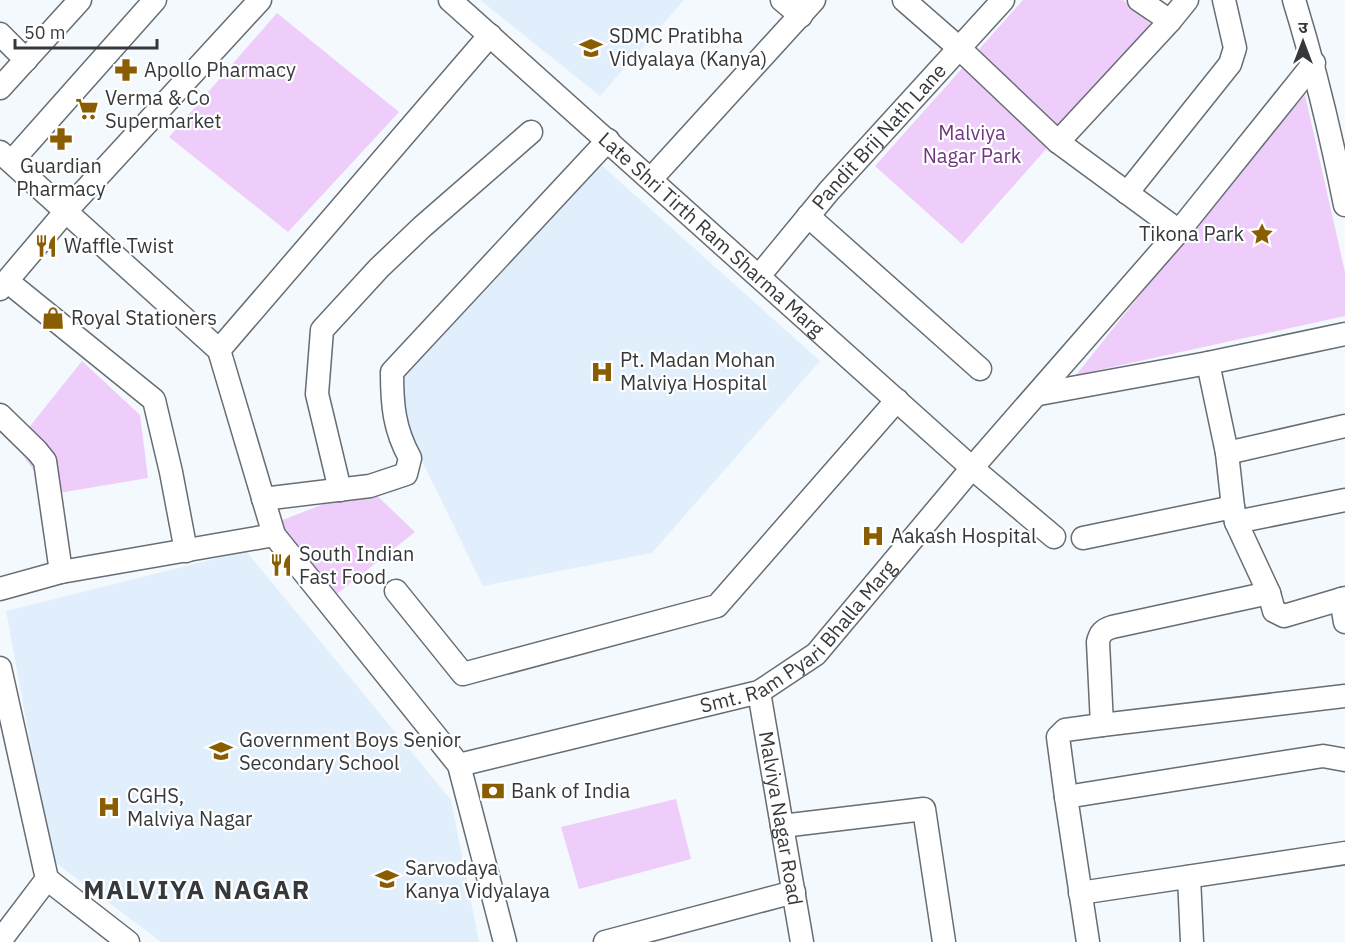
<svg xmlns="http://www.w3.org/2000/svg" width="1345" height="942" font-family="'IBM Plex Sans','Noto Sans Devanagari',sans-serif">
	<style>
		.built { fill: #e1effc }
		.green { fill: #efcdfa }
		.lines { fill: none; stroke-linecap: round; stroke-linejoin: round }
		.street-casing { stroke: #666d73; stroke-width: 25 }
		.street { stroke: #fff; stroke-width: 22 }
		.labels { text-anchor: middle; stroke-width: 4.5; stroke-linejoin: round; paint-order: stroke }
		.poi-label { font-size: 20px; fill: #36393c; stroke: #fff; text-anchor: start }
		.park-label { font-size: 20px; fill: #703682; stroke: #fff }
		.street-label { font-size: 20px; fill: #36393c; stroke: #fff }
		.district-label { font-size: 26px; font-weight: bold; letter-spacing: 1.5px; fill: #36393c; stroke: #fff }
	</style>
	<rect width="100%" height="100%" fill="#f4f9fd"/>
	<g class="built">
		<polygon points="480,0 684,0 600,96"/>
		<polygon points="597,161 820,361 652,553 483,586 384,383"/>
		<polygon points="246,551 451,800 479,942 161,942 52,860 6,611"/>
	</g>
	<g class="green">
		<polygon points="1023,0 1123,0 1154,27 962,244 875,166"/>
		<polygon points="277,13 399,112 288,232 169,137"/>
		<polygon points="1305,95 1345,272 1345,316 1076,375 1246,162"/>
		<polygon points="82,361 140,415 148,478 47,495 41,480 15,445"/>
		<polygon points="368,487 415,532 334,596 292,541 280,521"/>
		<polygon points="676,799 691,859 579,889 561,827"/>
	</g>
	<g class="lines">
		<g class="street-casing">
			<g id="street">
				<path id="s1" d="M 450,0 L 972,468 L 1054,537"/>
				<polyline points="782,0 801,16"/>
				<polyline points="904,0 959,48 1058,142 1179,231"/>
				<path d="M 1294,0 C 1315,68 1331,135 1345,205"/>
				<polyline points="1170,21 1187,0"/>
				<polyline points="0,34 26,60"/>
				<polyline points="0,88 80,0"/>
				<polyline points="1058,142 1170,21 1139,0"/>
				<polyline points="0,152 219,350 274,535 459,765 505,942"/>
				<polyline points="12,161 155,0"/>
				<polyline points="651,179 814,0"/>
				<polyline points="1127,193 1230,64 1235,48 1224,0"/>
				<polyline points="808,216 980,369"/>
				<path id="s2" d="M 759,276 L 829,191 L 1003,0"/>
				<polyline points="7,281 154,400 171,472 186,551"/>
				<polyline points="0,289 66,211 260,0"/>
				<polyline points="219,350 490,35"/>
				<polyline points="1208,363 1227,453 1233,507 1236,522 1269,593 1274,611 1284,616 1345,598"/>
				<polyline points="1039,394 1208,363 1345,334"/>
				<polyline points="0,415 37,451 45,461 61,572"/>
				<polyline points="1227,453 1345,426"/>
				<polyline points="340,490 317,394 322,330 379,268 422,227 531,132"/>
				<path d="M 263,499 L 370,486 L 406,474 L 410,458 C 394,429 392,405 392,372 L 608,140"/>
				<polyline points="1236,522 1345,500"/>
				<polyline points="1083,538 1233,507"/>
				<polyline points="0,589 61,572 274,535"/>
				<polyline points="396,591 463,674 717,606 897,400"/>
				<path d="M 1269,593 L 1112,627 C 1103,630 1100,633 1098,642 L 1102,725 L 1345,696"/>
				<polyline points="1341,599 1345,622"/>
				<polyline points="0,668 47,879 0,941"/>
				<path id="s3" d="M 759,692 L 802,942"/>
				<path id="s4" d="M 459,765 L 759,692 L 816,654 L 972,468 L 1179,231 L 1314,63"/>
				<polyline points="1066,797 1058,737 1065,730 1102,725"/>
				<polyline points="782,826 924,809 944,942"/>
				<polyline points="1189,877 1192,942"/>
				<polyline points="47,879 128,942"/>
				<polyline points="1080,893 1345,853"/>
				<polyline points="605,942 794,892"/>
				<polyline points="1088,942 1066,797 1323,756 1345,760"/>
			</g>
		</g>
		<use href="#street" class="street"/>
	</g>
	<defs>
		<g id="school-bare" transform="scale(1.8)"><path d="M0-5L7-2L0 1L-7-2ZM-4 1L0 2.5L4 1V4Q0 6-4 4Z" fill="#8b5d02" stroke="#fff" stroke-width="2.5" paint-order="stroke"/></g>
		<g id="pharmacy-bare" transform="scale(1.8)"><path d="M-2-6h4v4h4v4h-4v4h-4v-4h-4v-4h4Z" fill="#8b5d02" stroke="#fff" stroke-width="2.5" paint-order="stroke"/></g>
		<g id="supermarket-bare" transform="scale(1.8)"><path d="M-6-5.5h2.5l.6 2H6L4.5 2H-2.5L-4.4-4H-6ZM-1.5 3.2a1.3 1.3 0 1 0 .1 0ZM3 3.2a1.3 1.3 0 1 0 .1 0Z" fill="#8b5d02" stroke="#fff" stroke-width="2.5" paint-order="stroke"/></g>
		<g id="sight-bare" transform="scale(1.8)"><path d="M0-6L1.8-2.2L6-1.7L2.9 1.2L3.7 5.4L0 3.3L-3.7 5.4L-2.9 1.2L-6-1.7L-1.8-2.2Z" fill="#8b5d02" stroke="#fff" stroke-width="2.5" paint-order="stroke"/></g>
		<g id="restaurant-bare" transform="scale(1.8)"><path d="M-5-6h1v4h1v-4h1v4h1v-4h1v5L-1.5 .5V6h-2V.5L-5-1ZM5-6V6H3V1.5H1.5Q1.5-4 5-6Z" fill="#8b5d02" stroke="#fff" stroke-width="2.5" paint-order="stroke"/></g>
		<g id="shop-bare" transform="scale(1.8)"><path d="M-5-2.5h2.3a2.7 3.5 0 0 1 5.4 0H5L5.5 6h-11ZM-1.5-2.5h3a1.5 2.3 0 0 0-3 0Z" fill="#8b5d02" stroke="#fff" stroke-width="2.5" paint-order="stroke"/></g>
		<g id="hospital-bare" transform="scale(1.8)"><path d="M-5-5h3v3.5h4V-5h3V5h-3V1.5h-4V5h-3Z" fill="#8b5d02" stroke="#fff" stroke-width="2.5" paint-order="stroke"/></g>
		<g id="bank-bare" transform="scale(1.8)"><path d="M-6-4H6V4H-6ZM0-2.3a2.3 2.3 0 1 0 0 4.6a2.3 2.3 0 1 0 0-4.6Z" fill="#8b5d02" stroke="#fff" stroke-width="2.5" paint-order="stroke"/></g>
	</defs>
	<g fill-rule="evenodd">
		<use href="#school-bare" x="591" y="48"/>
		<use href="#pharmacy-bare" x="126" y="70"/>
		<use href="#supermarket-bare" x="87" y="109"/>
		<use href="#pharmacy-bare" x="61" y="139"/>
		<use href="#sight-bare" x="1262" y="234"/>
		<use href="#restaurant-bare" x="46" y="246"/>
		<use href="#shop-bare" x="53" y="318"/>
		<use href="#hospital-bare" x="602" y="372"/>
		<use href="#hospital-bare" x="873" y="536"/>
		<use href="#restaurant-bare" x="281" y="565"/>
		<use href="#school-bare" x="221" y="751"/>
		<use href="#bank-bare" x="493" y="791"/>
		<use href="#hospital-bare" x="109" y="807"/>
		<use href="#school-bare" x="387" y="879"/>
	</g>
	<g class="labels">
		<g class="poi-label">
			<text x="609" y="43">SDMC Pratibha<tspan x="609" dy="23">Vidyalaya (Kanya)</tspan></text>
			<text x="144" y="77">Apollo Pharmacy</text>
			<text x="105" y="105">Verma &amp; Co<tspan x="105" dy="23">Supermarket</tspan></text>
			<text x="61" y="173" text-anchor="middle">Guardian<tspan x="61" dy="23">Pharmacy</tspan></text>
			<text x="1244" y="241" text-anchor="end">Tikona Park</text>
			<text x="64" y="253">Waffle Twist</text>
			<text x="71" y="325">Royal Stationers</text>
			<text x="620" y="367">Pt. Madan Mohan<tspan x="620" dy="23">Malviya Hospital</tspan></text>
			<text x="891" y="543">Aakash Hospital</text>
			<text x="299" y="561">South Indian<tspan x="299" dy="23">Fast Food</tspan></text>
			<text x="239" y="747">Government Boys Senior<tspan x="239" dy="23">Secondary School</tspan></text>
			<text x="511" y="798">Bank of India</text>
			<text x="127" y="803">CGHS,<tspan x="127" dy="23">Malviya Nagar</tspan></text>
			<text x="405" y="875">Sarvodaya<tspan x="405" dy="23">Kanya Vidyalaya</tspan></text>
		</g>
		<g class="park-label">
			<text x="972" y="140">Malviya<tspan x="972" dy="23">Nagar Park</tspan></text>
		</g>
		<g class="street-label">
			<text dy="7" stroke="none"><textPath href="#s2" startOffset="184">Pandit Brij Nath Lane</textPath></text>
			<text dy="7" stroke="none"><textPath href="#s1" startOffset="351">Late Shri Tirth Ram Sharma Marg</textPath></text>
			<text dy="7" stroke="none"><textPath href="#s4" startOffset="372">Smt. Ram Pyari Bhalla Marg</textPath></text>
			<text dy="7" stroke="none"><textPath href="#s3" startOffset="128">Malviya Nagar Road</textPath></text>
		</g>
		<g class="district-label">
			<text x="197" y="899">MALVIYA NAGAR</text>
		</g>
	</g>
	<g transform="translate(1303 42)" stroke="#ffffff" stroke-width="4.5" paint-order="stroke">
	<path d="M0-4.5L10 22L0 15L-10 22Z" fill="#36393c"/>
	<text y="-9" font-size="16" font-weight="bold" text-anchor="middle" fill="#36393c">उ</text>
	</g>
	<path d="M15 39v9h142v-9" fill="none" stroke="#36393c" stroke-width="3"/>
	<text x="24" y="39" font-size="18" fill="#36393c" stroke="#ffffff" stroke-width="4.5" paint-order="stroke">50 m</text>
</svg>
